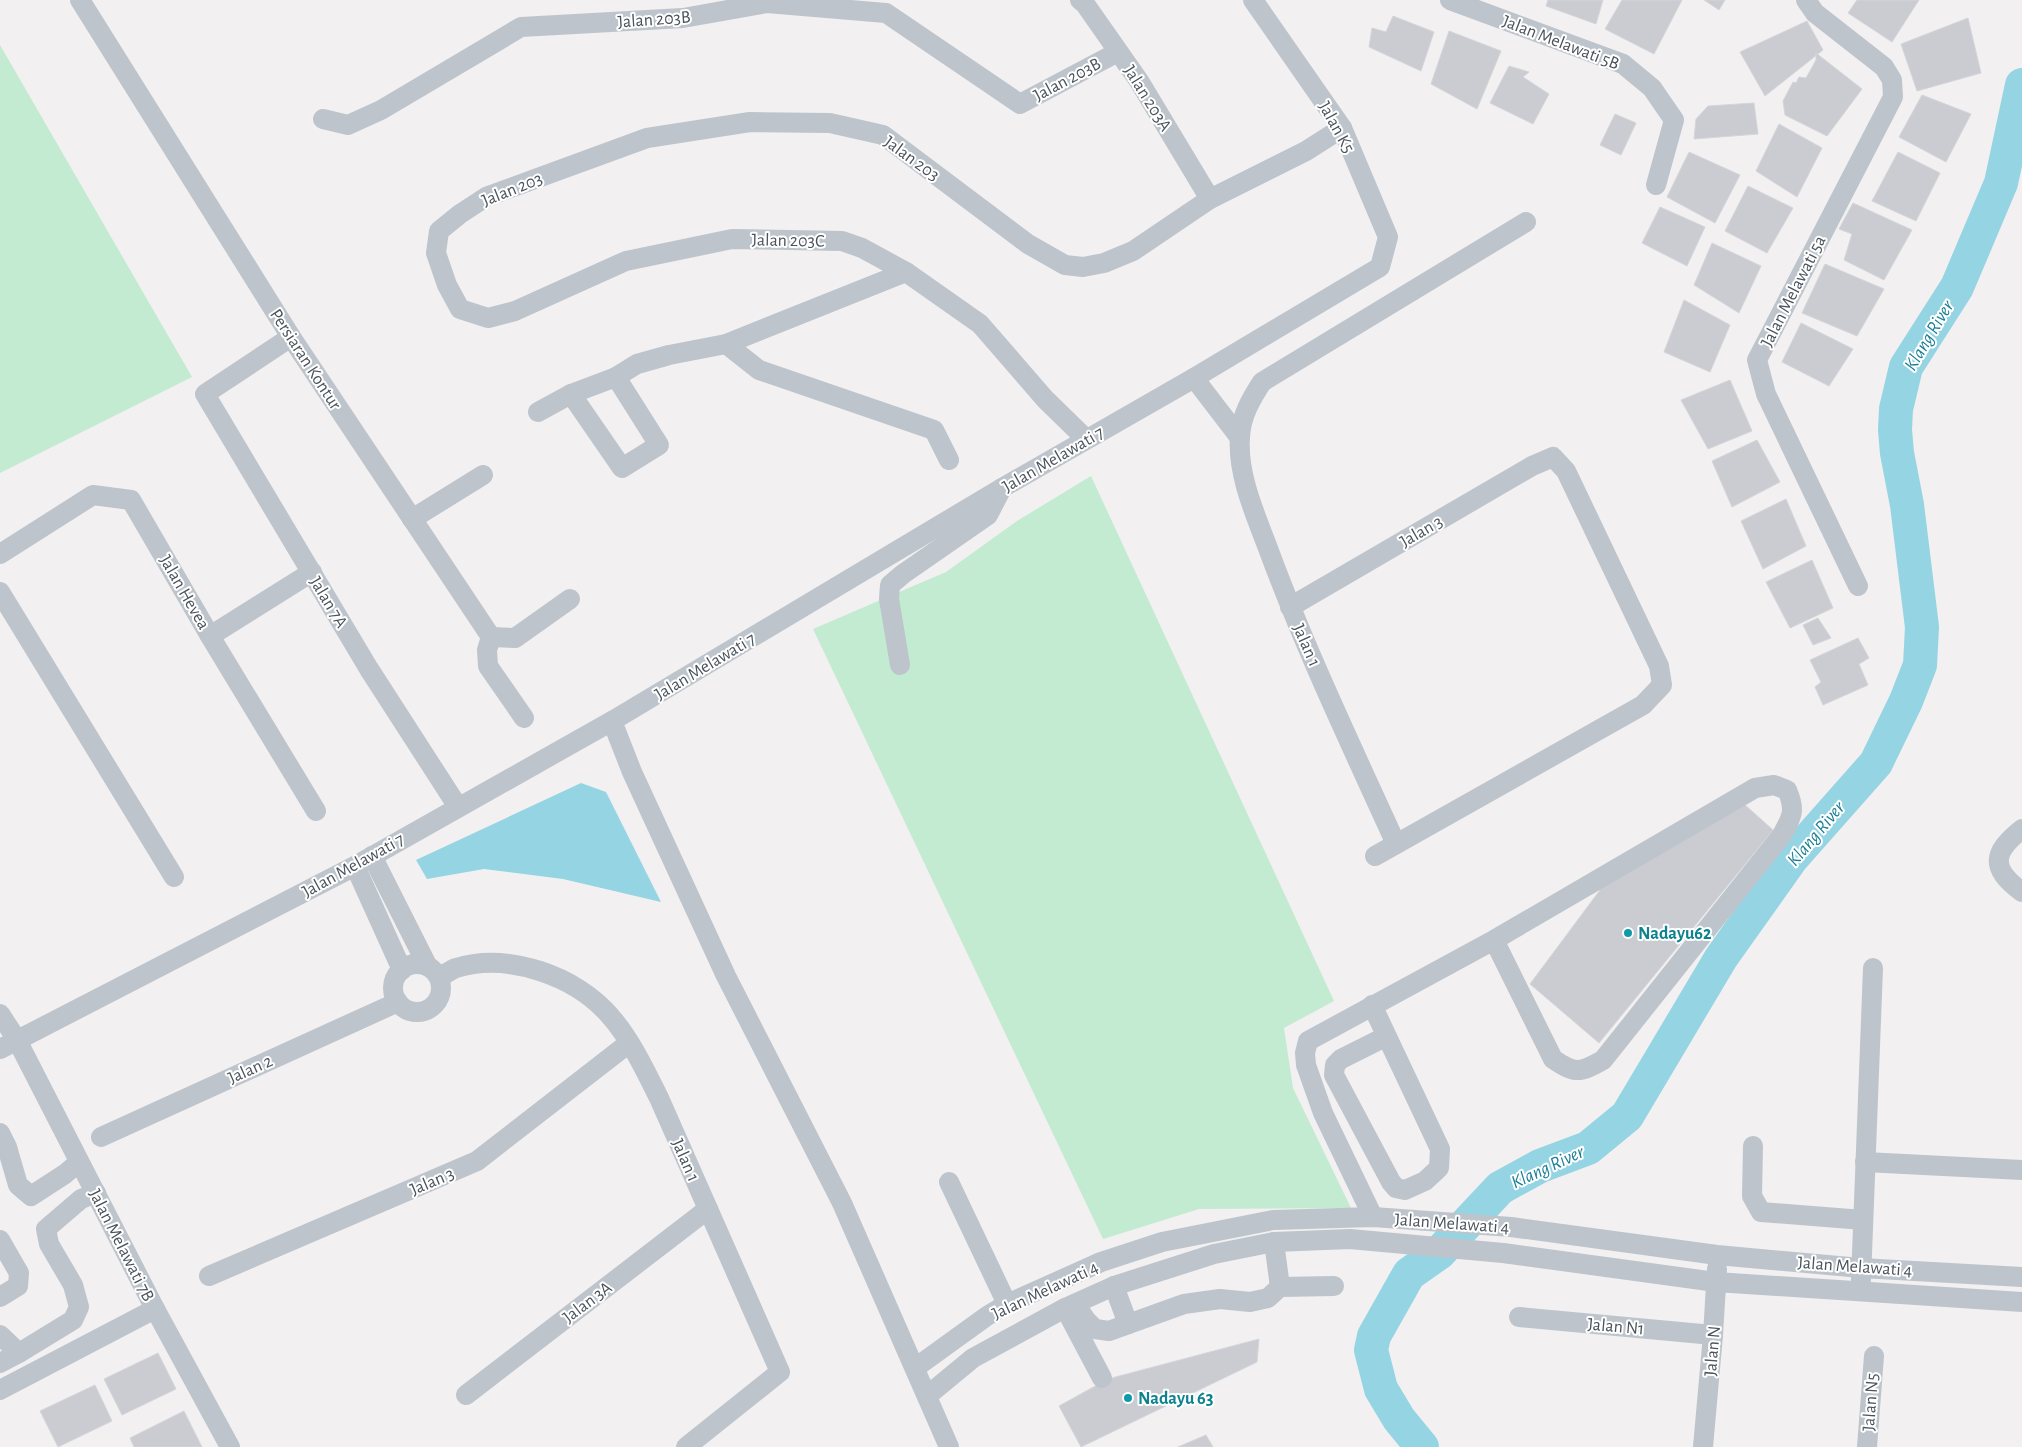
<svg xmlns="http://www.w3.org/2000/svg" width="2022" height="1447" font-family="'Alegreya Sans',sans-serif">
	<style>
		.green { fill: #c3ebd1 }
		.water { fill: #95d4e3 }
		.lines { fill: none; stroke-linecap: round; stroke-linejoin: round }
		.river { stroke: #95d4e3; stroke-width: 34 }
		.building { fill: #cbccd2; stroke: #d4d6da }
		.minor { stroke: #bdc4cb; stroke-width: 20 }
		.culture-dot { fill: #0f9aa8; stroke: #fff; stroke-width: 2 }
		.labels { text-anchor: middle; stroke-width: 4; stroke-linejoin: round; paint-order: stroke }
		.street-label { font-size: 18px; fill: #4a535b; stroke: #fff }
		.culture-label { font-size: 18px; font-weight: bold; fill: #0d838f; stroke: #fff; text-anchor: start }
		.water-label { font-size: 19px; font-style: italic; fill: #1a7e95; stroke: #fff }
	</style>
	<rect width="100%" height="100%" fill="#f2f0f0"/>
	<g class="green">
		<polygon points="0,45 192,377 0,473"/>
		<polygon points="1091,476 1334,1001 1284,1028 1293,1088 1351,1208 1199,1209 1103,1239 813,629 946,572 1017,521"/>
	</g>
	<polygon class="water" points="581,783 606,792 661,902 563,879 484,869 427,879 416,860"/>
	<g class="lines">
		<polyline class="river" points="1422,1447 1399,1419 1381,1389 1371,1350 1374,1336 1409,1274 1439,1253 1500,1188 1540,1166 1588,1148 1627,1116 1721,958 1792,858 1876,763 1906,701 1920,665 1922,627 1907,505 1897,453 1895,430 1896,409 1906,367 1957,287 2001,183 2022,85"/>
	</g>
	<g class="building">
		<polygon points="1548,0 1603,0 1596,24 1546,6"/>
		<polygon points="1622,0 1682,0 1654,54 1605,29"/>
		<polygon points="1704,0 1725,0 1719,10"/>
		<polygon points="1857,0 1919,0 1892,42 1848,13"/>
		<polygon points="1393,16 1434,32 1421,71 1369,47 1372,28 1386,32"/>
		<polygon points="1968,18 1981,73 1917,91 1901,44"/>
		<polygon points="1807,21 1823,50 1765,96 1740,52"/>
		<polygon points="1449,31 1501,51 1477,109 1431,84"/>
		<polygon points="1816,53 1862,89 1827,136 1785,115 1783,101 1793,82 1796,83 1799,77 1806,78 1816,60"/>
		<polygon points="1509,66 1529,72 1523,77 1549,94 1533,124 1490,103"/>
		<polygon points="1922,95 1971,114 1946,162 1899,137"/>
		<polygon points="1754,103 1758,134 1694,139 1696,119 1708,106"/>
		<polygon points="1615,114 1636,123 1621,155 1600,145"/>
		<polygon points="1779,124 1822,148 1797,197 1756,171"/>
		<polygon points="1689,152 1740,175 1715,223 1667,197"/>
		<polygon points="1898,152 1940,173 1916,221 1872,201"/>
		<polygon points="1748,186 1793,208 1767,253 1725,231"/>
		<polygon points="1853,203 1912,230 1884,280 1844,260 1852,234 1839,229"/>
		<polygon points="1660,207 1705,227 1687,266 1642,243"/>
		<polygon points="1712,243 1761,266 1739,313 1694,285"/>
		<polygon points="1825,264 1884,289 1857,336 1802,313"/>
		<polygon points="1684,300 1730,325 1710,372 1664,352"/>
		<polygon points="1801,323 1853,349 1829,386 1782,362"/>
		<polygon points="1730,380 1752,431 1708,449 1681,400"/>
		<polygon points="1757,440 1780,482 1732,507 1712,461"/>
		<polygon points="1786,499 1806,546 1763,569 1741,521"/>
		<polygon points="1812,560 1833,608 1790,628 1766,582"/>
		<polygon points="1818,618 1831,638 1813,645 1803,625"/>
		<polygon points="1858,638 1869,658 1859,664 1868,685 1823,705 1815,687 1821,682 1810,660"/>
		<polygon points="1744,804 1773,830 1599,1043 1530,984 1606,882"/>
		<polygon points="1259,1339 1257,1362 1081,1447 1059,1406 1108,1379"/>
		<polygon points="158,1353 176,1389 122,1415 104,1379"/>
		<polygon points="95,1385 112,1421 58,1447 40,1411"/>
		<polygon points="184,1411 202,1447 134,1447 130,1438"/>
		<polygon points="1206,1435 1213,1447 1178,1447"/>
	</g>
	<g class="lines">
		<g class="minor">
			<polyline points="80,0 291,337 491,637"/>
			<polyline points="1080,0 1085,4 1139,81 1210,199"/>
			<polyline points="1450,0 1623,64 1652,88 1674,120 1656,185"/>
			<polyline points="1806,0 1815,13 1884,67 1892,80 1893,97 1757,360 1766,394 1858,586"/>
			<polyline points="323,119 348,125 381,110 521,27 683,18 767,3 886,13 1020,104 1118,52"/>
			<polyline points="291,337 205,394 369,669 458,807"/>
			<polyline points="726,344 759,370 934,430 949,460"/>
			<polyline points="1194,378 1240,438"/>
			<polyline points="571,394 622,468 659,445 616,377"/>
			<polyline points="538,412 571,394 616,377 637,364 669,355 726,344 906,272"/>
			<polyline points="1086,439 1045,399 980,324 906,272 862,248 842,241 732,239 626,261 515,311 488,318 460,309 447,285 436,253 439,231 460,214 486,197 647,138 750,122 830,123 883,135 1028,244 1065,265 1083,267 1104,263 1133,251 1210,199 1306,151 1342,128"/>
			<polyline points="412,519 483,475"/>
			<polyline points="0,554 93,495 131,500 210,636 316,811"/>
			<polyline points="0,592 174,877"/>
			<polyline points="1290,607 1532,466 1553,457 1566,471 1659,666 1662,685 1643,705 1375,856"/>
			<polyline points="210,636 312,572"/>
			<polyline points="491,637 487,650 488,666 524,718"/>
			<polyline points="491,637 515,638 570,599"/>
			<polyline points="900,665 889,599 890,585 903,574 988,515 1002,488"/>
			<polyline points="612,721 632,772 726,976 842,1203 949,1447"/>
			<path d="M 2022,829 C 1992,853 1990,868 2022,892"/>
			<path d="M 1396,844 C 1352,747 1306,651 1269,551 C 1256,516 1237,475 1240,437 C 1241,416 1251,399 1262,382 L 1526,222"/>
			<polyline points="372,856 427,965"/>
			<polyline points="355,866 402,970"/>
			<circle cx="417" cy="988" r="24"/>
			<path d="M 439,977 C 445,975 450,970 456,968 C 508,952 577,976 611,1017 C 631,1040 645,1070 659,1098 L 780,1372 L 686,1447"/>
			<polyline points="1372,1005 1440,1149 1439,1168 1425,1181 1405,1190 1396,1188 1391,1182 1334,1075 1335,1065 1341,1059 1385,1037"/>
			<polyline points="0,1014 17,1040 155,1309 230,1447"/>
			<polyline points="0,1049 355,866 612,721 1002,488 1194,378 1380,267 1388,237 1342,128 1253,0"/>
			<polyline points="0,1133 7,1147 18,1185 31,1196 65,1174 79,1162"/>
			<polyline points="101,1137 398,1002"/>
			<polyline points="1753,1146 1752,1196 1761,1212 1863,1220"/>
			<polyline points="1865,1162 2022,1170"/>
			<polyline points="949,1182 1007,1304"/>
			<path d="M 1373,1217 L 1323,1113 L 1306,1065 L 1305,1053 L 1308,1041 L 1494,940 L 1755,788 L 1774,785 L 1787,790 C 1796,810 1792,817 1782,835 L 1603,1060 C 1580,1073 1575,1074 1553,1059 L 1494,940"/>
			<polyline points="0,1240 19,1273 18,1286 0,1297"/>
			<polyline points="1274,1242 1280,1287"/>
			<polyline points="209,1276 477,1161 629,1043"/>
			<polyline points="1861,1280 1873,968"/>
			<polyline points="1114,1286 1128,1324"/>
			<polyline points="1075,1304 1086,1320 1095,1329 1109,1331 1184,1304 1220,1299 1250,1302 1268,1298 1280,1287 1334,1286"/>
			<polyline points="1065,1308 1102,1378"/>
			<polyline points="1519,1317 1713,1335"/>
			<polyline points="0,1335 19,1353 73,1320 79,1307 73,1285 49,1244 46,1229 81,1199 96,1193"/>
			<polyline points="0,1363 19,1353"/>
			<polyline points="915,1368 987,1316 1007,1304 1101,1262 1162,1242 1273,1220 1373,1217 1511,1227 1717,1255 1861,1268 2022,1277"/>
			<polyline points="0,1390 155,1309"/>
			<polyline points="466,1395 708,1209"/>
			<polyline points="927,1396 973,1358 1065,1308 1114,1286 1214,1254 1274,1242 1350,1239 1503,1253 1716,1282 2022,1302"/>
			<polyline points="1703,1447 1713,1335 1717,1269"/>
			<polyline points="1867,1447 1874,1356"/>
		</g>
	</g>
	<g class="culture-dot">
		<circle cx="1628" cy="933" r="5"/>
		<circle cx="1128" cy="1398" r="5"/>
	</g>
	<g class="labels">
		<g class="street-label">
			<text transform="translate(654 19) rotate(-4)" y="6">Jalan 203B</text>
			<text transform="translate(1561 42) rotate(21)" y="6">Jalan Melawati 5B</text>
			<text transform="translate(1067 79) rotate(-28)" y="6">Jalan 203B</text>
			<text transform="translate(1148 98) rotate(58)" y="6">Jalan 203A</text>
			<text transform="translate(1337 127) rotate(61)" y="6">Jalan K5</text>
			<text transform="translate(912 158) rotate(36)" y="6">Jalan 203</text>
			<text transform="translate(512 189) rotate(-22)" y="6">Jalan 203</text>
			<text transform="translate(788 240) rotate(1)" y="6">Jalan 203C</text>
			<text transform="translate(1793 291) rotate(-63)" y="6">Jalan Melawati 5a</text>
			<text transform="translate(306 359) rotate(57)" y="6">Persiaran Kontur</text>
			<text transform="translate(1053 459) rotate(-30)" y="6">Jalan Melawati 7</text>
			<text transform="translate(1421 531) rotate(-30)" y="6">Jalan 3</text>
			<text transform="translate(185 592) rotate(60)" y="6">Jalan Hevea</text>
			<text transform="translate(329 602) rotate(59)" y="6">Jalan 7A</text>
			<text transform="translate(1307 645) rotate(66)" y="6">Jalan 1</text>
			<text transform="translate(705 666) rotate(-31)" y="6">Jalan Melawati 7</text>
			<text transform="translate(353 865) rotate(-29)" y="6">Jalan Melawati 7</text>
			<text transform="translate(250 1069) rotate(-24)" y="6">Jalan 2</text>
			<text transform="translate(686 1160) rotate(66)" y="6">Jalan 1</text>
			<text transform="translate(432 1181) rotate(-23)" y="6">Jalan 3</text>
			<text transform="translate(1452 1223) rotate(4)" y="6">Jalan Melawati 4</text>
			<text transform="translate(122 1245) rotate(63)" y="6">Jalan Melawati 7B</text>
			<text transform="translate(1855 1266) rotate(4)" y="6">Jalan Melawati 4</text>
			<text transform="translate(1045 1290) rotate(-25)" y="6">Jalan Melawati 4</text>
			<text transform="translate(587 1302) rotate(-37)" y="6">Jalan 3A</text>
			<text transform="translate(1616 1326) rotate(5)" y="6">Jalan N1</text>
			<text transform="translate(1712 1351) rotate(-85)" y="6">Jalan N</text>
			<text transform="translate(1870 1402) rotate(-86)" y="6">Jalan N5</text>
		</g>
		<g class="culture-label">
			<text x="1638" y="939">Nadayu62</text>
			<text x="1138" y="1404">Nadayu 63</text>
		</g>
		<g class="water-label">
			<text transform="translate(1928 335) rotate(-59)" y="7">Klang River</text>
			<text transform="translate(1815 833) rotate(-50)" y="7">Klang River</text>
			<text transform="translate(1547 1166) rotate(-25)" y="7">Klang River</text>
		</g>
	</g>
</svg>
